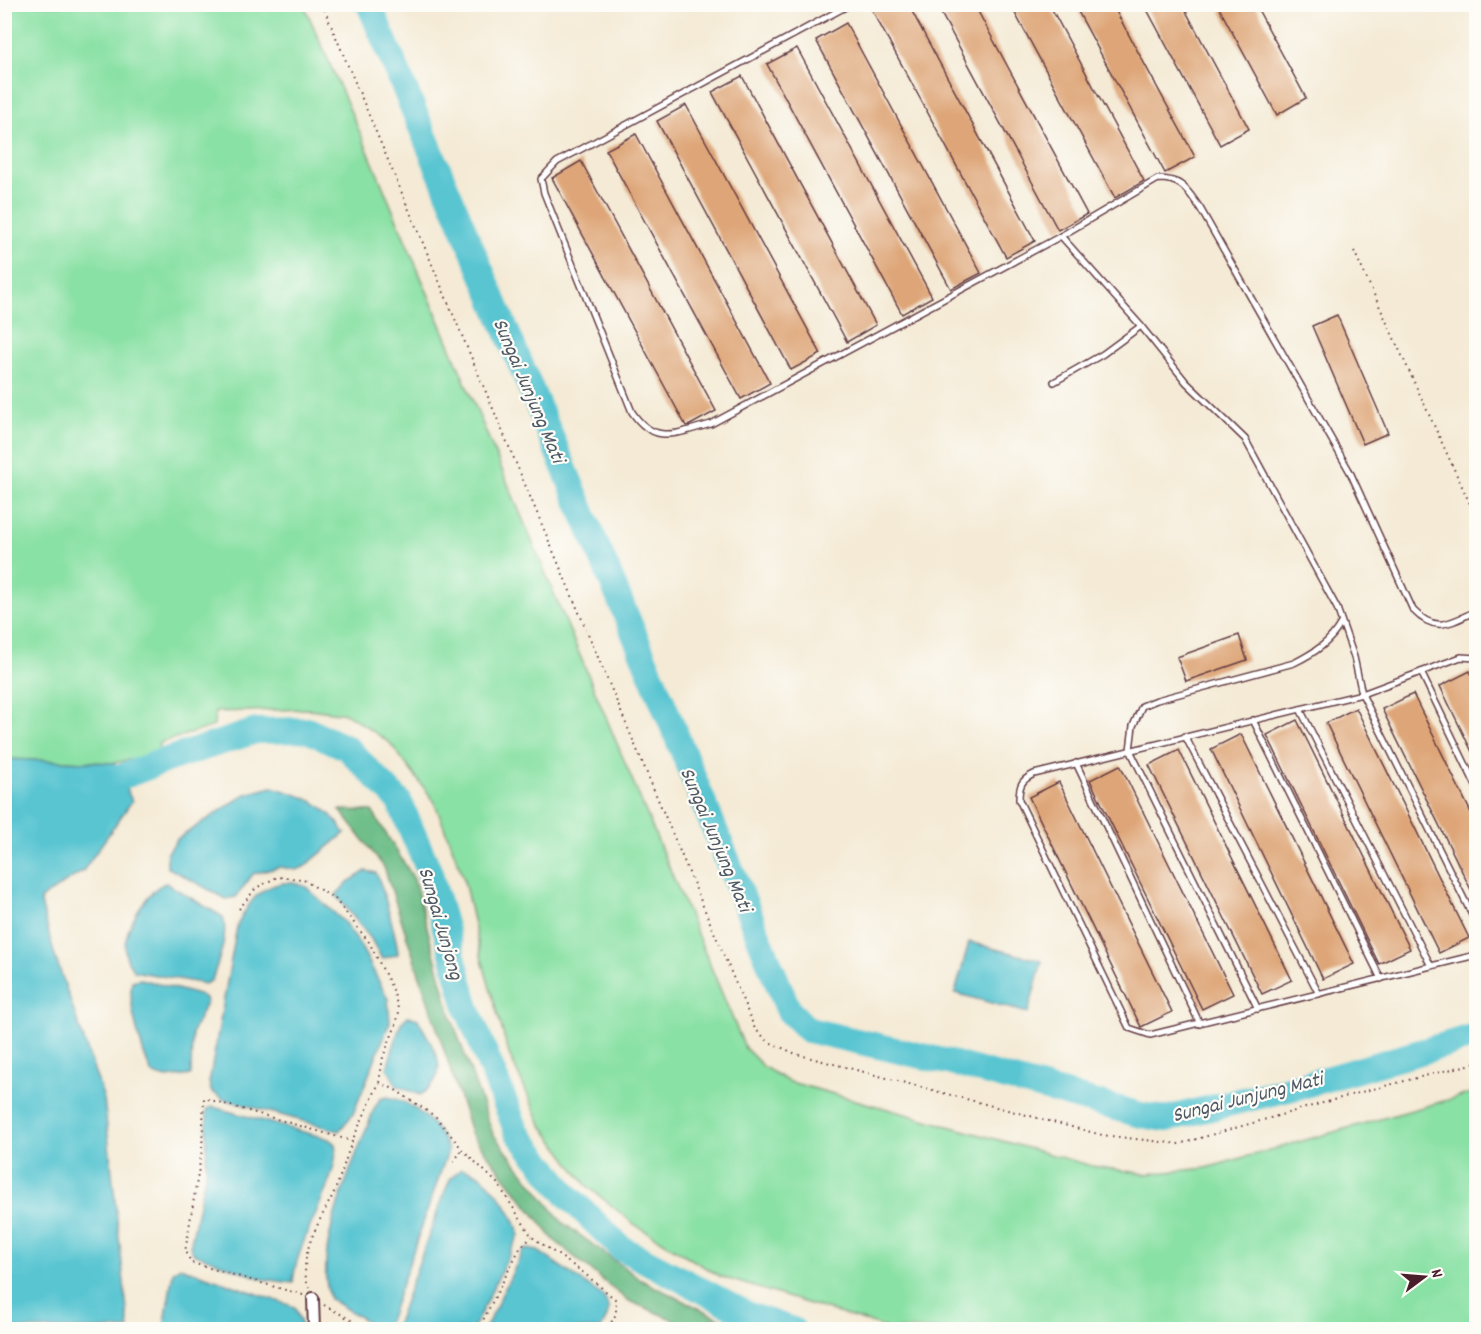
<svg xmlns="http://www.w3.org/2000/svg" width="1481" height="1334" font-family="Dekko,sans-serif">
	<style>
		.green { fill: #8ae1a5; stroke: #6a8068; stroke-width: 1.5 }
		.forest { fill: #6fbf8a; stroke: #5c6f5a; stroke-width: 1.5 }
		.water { fill: #59c5d1; stroke: #52727e; stroke-width: 1.5 }
		.lines { fill: none; stroke-linecap: round; stroke-linejoin: round }
		.river { stroke: #59c5d1; stroke-width: 26 }
		.building { fill: #dea678 }
		.lane-casing { stroke: #643d44; stroke-width: 8 }
		.street-casing { stroke: #643d44; stroke-width: 14 }
		.path { stroke: #643d44; stroke-width: 2; stroke-dasharray: 1.5 4.5; stroke-linecap: butt }
		.lane { stroke: #fff; stroke-width: 5 }
		.street { stroke: #fff; stroke-width: 10 }
		.labels { text-anchor: middle; stroke-width: 4.5; stroke-linejoin: round; paint-order: stroke }
		.water-label { font-size: 21px; font-style: italic; fill: #4f5965; stroke: #fdfcf7 }
	</style>
	<rect width="100%" height="100%" fill="#fdfcf7"/>
	<filter id="ink" filterUnits="userSpaceOnUse"><feTurbulence type="fractalNoise" baseFrequency=".0167" numOctaves="2"/><feDisplacementMap in="SourceGraphic" scale="12" xChannelSelector="R" yChannelSelector="G"/><feConvolveMatrix kernelMatrix="1 2 1 2 8 2 1 2 1" color-interpolation-filters="sRGB"/></filter>
	<filter id="wash" filterUnits="userSpaceOnUse"><feTurbulence type="fractalNoise" baseFrequency=".008" numOctaves="4" result="noise"/><feDisplacementMap in="SourceGraphic" scale="24" xChannelSelector="R" yChannelSelector="G"/><feGaussianBlur stdDeviation="1.35" result="paint"/><feColorMatrix in="noise" values="0 0 0 0 0 0 0 0 0 0 0 0 0 0 0 0 0 1.4 0 .05"/><feComposite in="paint" operator="in"/></filter>
	<g filter="url(#wash)">
		<rect width="100%" height="100%" fill="#f4ead5"/>
		<polygon class="green" points="5,5 304,5 365,144 745,1048 764,1067 787,1081 1092,1166 1146,1174 1206,1168 1476,1092 1476,1326 1466,1330 890,1329 719,1276 634,1224 586,1185 541,1124 509,1054 482,960 463,876 434,801 390,743 347,714 309,709 215,712 214,726 159,743 158,754 114,763 5,759"/>
		<polygon class="forest" points="340,810 372,811 414,879 451,1016 493,1134 562,1222 643,1281 742,1329 695,1329 627,1300 554,1240 472,1135 384,867"/>
		<g class="water">
			<polygon points="5,759 114,763 132,801 83,871 40,899 54,953 104,1099 129,1329 5,1329"/>
			<path d="M 272,787 C 305,796 326,803 345,833 L 304,867 L 296,870 L 280,867 L 253,874 L 236,897 L 226,899 L 167,867 L 167,854 L 177,839 L 246,794 Z"/>
			<path d="M 366,871 L 376,873 C 382,884 398,943 398,954 L 382,959 L 371,939 L 336,895 L 348,882 Z"/>
			<path d="M 292,882 L 306,887 L 344,922 L 360,945 L 388,999 L 390,1022 L 353,1114 L 339,1131 L 223,1099 L 211,1091 L 209,1083 L 237,926 C 250,899 261,884 292,882 Z"/>
			<path d="M 166,883 L 223,917 C 229,935 218,962 212,980 L 205,984 L 134,971 C 129,963 125,958 125,949 C 124,930 148,888 166,883 Z"/>
			<polygon points="969,942 1042,961 1028,1013 955,993"/>
			<path d="M 141,979 L 202,996 L 207,1001 L 192,1033 L 191,1075 L 167,1078 L 152,1074 C 142,1052 127,1004 132,981 Z"/>
			<path d="M 408,1016 L 418,1019 C 433,1049 455,1071 420,1095 L 397,1086 L 387,1068 L 401,1023 Z"/>
			<path d="M 387,1097 C 412,1100 441,1127 448,1151 L 389,1321 L 379,1329 L 330,1299 C 312,1246 355,1161 374,1109 L 380,1099 Z"/>
			<path d="M 213,1107 L 329,1139 L 335,1144 C 342,1177 295,1240 293,1283 L 262,1279 L 193,1253 L 190,1247 L 206,1171 L 207,1109 Z"/>
			<path d="M 461,1169 C 486,1169 515,1213 519,1235 L 473,1329 L 397,1329 L 397,1323 L 445,1191 L 451,1178 Z"/>
			<path d="M 528,1249 L 538,1251 L 603,1296 C 612,1310 608,1316 601,1329 L 485,1329 L 523,1251 Z"/>
			<polygon points="180,1267 295,1307 303,1329 164,1329 173,1272"/>
		</g>
		<g class="lines">
			<g class="river">
				<polyline points="369,4 663,703 789,1011 808,1030 948,1062 1141,1115 1166,1119 1305,1085 1476,1036"/>
				<polyline points="87,790 166,760 256,731 307,730 347,748 399,801 430,873 467,1008 517,1132 566,1194 621,1248 749,1315 793,1330"/>
			</g>
		</g>
		<g id="blocks">
			<g class="building">
				<polygon points="878,4 908,4 1035,241 1006,257 871,8"/>
				<polygon points="936,4 974,4 1087,214 1058,230"/>
				<polygon points="1010,4 1049,4 1144,181 1115,198"/>
				<polygon points="1074,4 1112,4 1195,157 1165,173"/>
				<polygon points="1144,4 1182,4 1249,129 1220,145"/>
				<polygon points="1217,4 1255,4 1306,98 1277,115"/>
				<polygon points="846,23 981,273 951,289 816,40"/>
				<polygon points="797,48 932,297 902,314 767,64"/>
				<polygon points="742,76 876,325 847,342 712,92"/>
				<polygon points="686,105 821,354 791,370 657,121"/>
				<polygon points="636,134 770,383 741,399 606,150"/>
				<polygon points="581,161 716,411 690,425 686,426 552,178"/>
				<polygon points="1337,315 1388,433 1363,444 1312,326"/>
				<polygon points="1239,635 1247,660 1186,681 1177,657"/>
				<polygon points="1470,671 1476,684 1476,760 1440,686"/>
				<polygon points="1413,694 1476,823 1476,900 1382,709"/>
				<polygon points="1356,708 1469,938 1439,953 1326,723"/>
				<polygon points="1297,720 1410,949 1379,964 1267,735"/>
				<polygon points="1241,734 1354,964 1323,979 1211,749"/>
				<polygon points="1179,750 1292,980 1262,994 1149,765"/>
				<polygon points="1120,765 1233,994 1202,1009 1090,780"/>
				<polygon points="1059,782 1172,1012 1141,1027 1029,797"/>
			</g>
		</g>
	</g>
	<g filter="url(#ink)">
		<use href="#blocks" fill-opacity="0" stroke="#643d44" stroke-width="1.5"/>
		<g class="lines">
			<g class="lane-casing">
				<g id="lane">
					<path d="M 851,4 L 557,162 L 541,179 L 544,193 L 632,412 C 655,446 676,433 711,424 L 1061,236 L 1158,179 C 1183,179 1187,190 1200,208 L 1350,472 L 1413,610 C 1436,634 1450,623 1476,611"/>
					<polyline points="1061,236 1141,326 1186,382 1245,439 1337,608 1354,657 1362,694 1476,923"/>
					<polyline points="1054,382 1103,354 1141,326"/>
					<path d="M 1476,658 L 1461,657 L 1362,694 L 1034,774 C 1021,780 1019,786 1019,800 L 1129,1028 L 1150,1035 L 1476,955"/>
					<polyline points="1421,672 1476,786"/>
					<polyline points="1300,709 1431,966"/>
					<polyline points="1253,720 1381,979"/>
					<polyline points="1185,736 1319,994"/>
					<polyline points="1076,763 1200,1024"/>
					<path d="M 1258,1009 L 1130,750 L 1133,726 L 1142,706 L 1157,700 L 1294,663 C 1314,653 1330,643 1341,623"/>
				</g>
			</g>
			<g class="street-casing">
				<polyline id="street" points="313,1298 314,1330"/>
			</g>
			<g class="path">
				<polyline points="322,4 755,1029 769,1042 796,1054 1102,1135 1179,1144 1365,1091 1476,1063"/>
				<polyline points="1354,251 1476,517"/>
				<polyline points="239,909 256,888 277,877 302,879 335,899 369,942 393,990 399,1012 396,1025 383,1057 379,1083 352,1141"/>
				<polyline points="379,1083 394,1089 436,1117 462,1149 498,1184 532,1237 584,1273 616,1300 616,1314 607,1330"/>
				<polyline points="454,1162 462,1149"/>
				<path d="M 303,1295 L 192,1263 L 185,1252 L 202,1150 L 204,1098 L 352,1141 C 346,1158 341,1175 335,1190 C 322,1219 295,1255 309,1288"/>
				<polyline points="324,1305 369,1330"/>
				<polyline points="478,1330 520,1248 532,1237"/>
			</g>
			<use href="#lane" class="lane"/>
			<use href="#street" class="street"/>
		</g>
	</g>
	<g class="labels">
		<g class="water-label">
			<text transform="translate(530 390) rotate(67)" y="7">Sungai Junjung Mati</text>
			<text transform="translate(717 839) rotate(67)" y="7">Sungai Junjung Mati</text>
			<text transform="translate(442 923) rotate(74)" y="7">Sungai Junjong</text>
			<text transform="translate(1247 1096) rotate(-14)" y="7">Sungai Junjung Mati</text>
		</g>
	</g>
	<rect width="1481" height="1334" fill="none" stroke="#fdfcf7" stroke-width="24"/>
	<g transform="translate(1424 1277) rotate(74)" stroke="#fdfcf7" stroke-width="4.5" paint-order="stroke">
	<path d="M0-4.5L10 22L0 15L-10 22Z" fill="#4a1f2b"/>
	<text y="-9" font-size="16" font-weight="bold" text-anchor="middle" fill="#4a1f2b">N</text>
	</g>
</svg>
